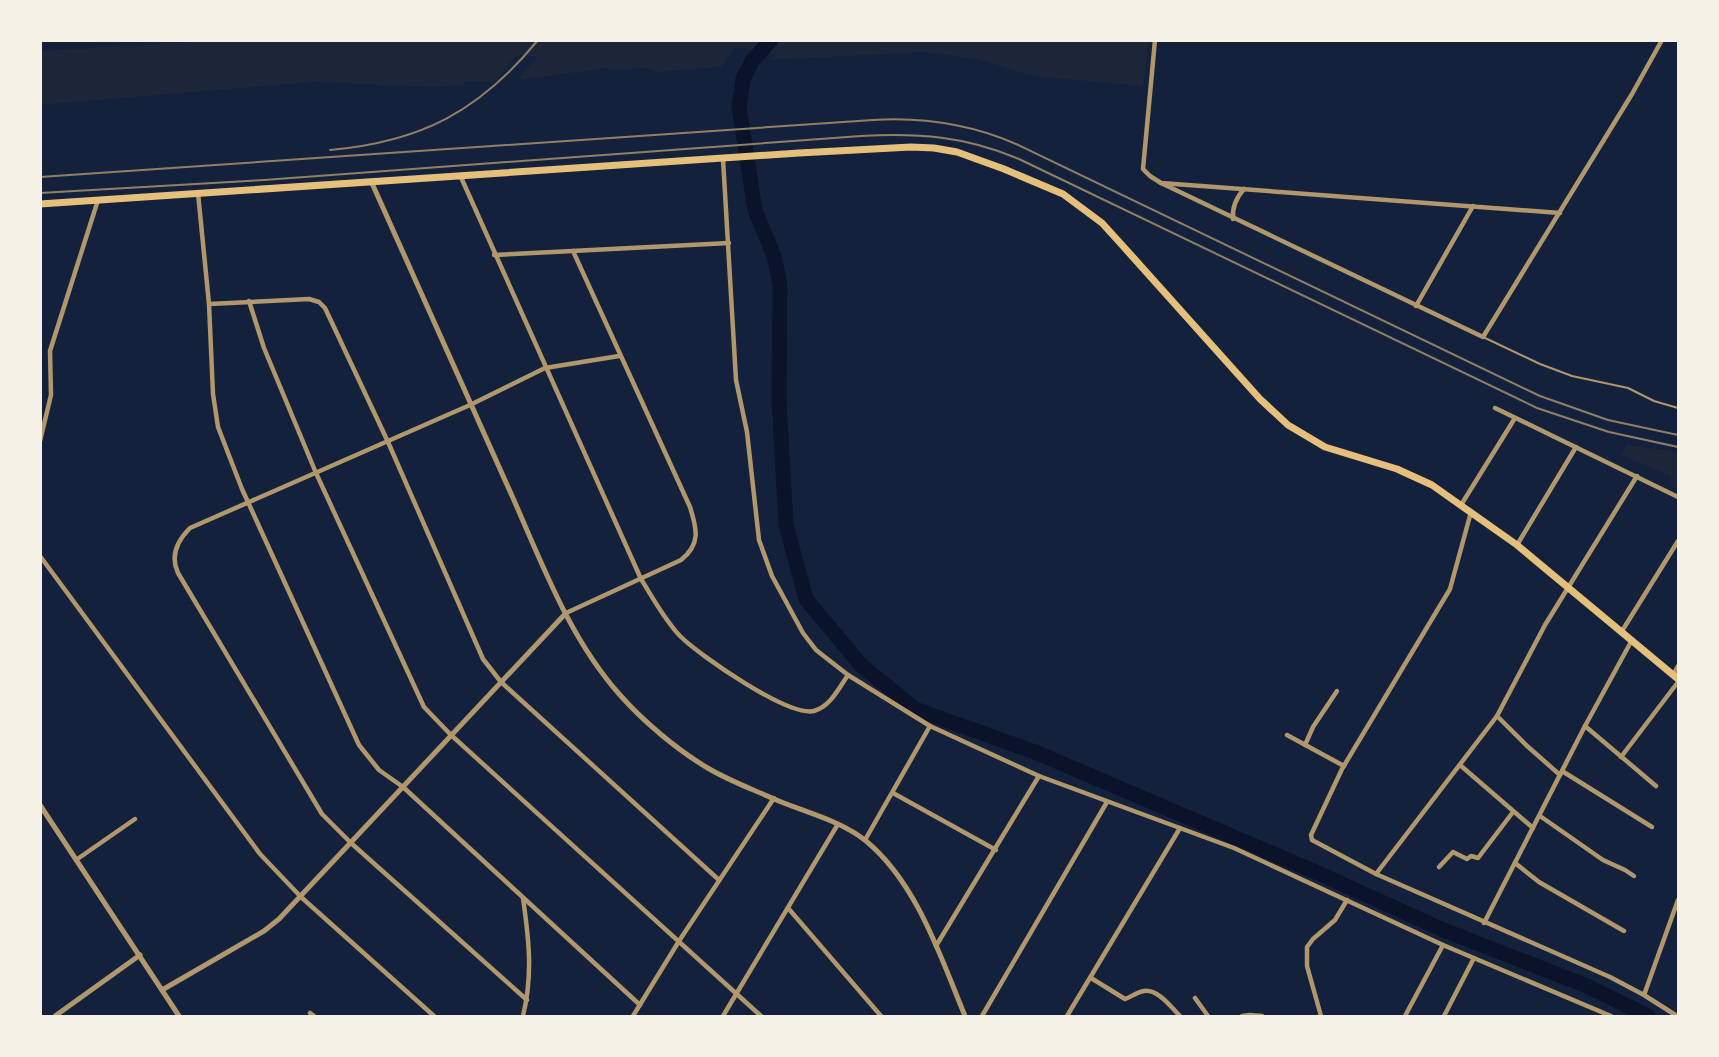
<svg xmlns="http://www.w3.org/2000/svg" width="1719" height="1057" font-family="'Work Sans',sans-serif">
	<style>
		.green { fill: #1d2539 }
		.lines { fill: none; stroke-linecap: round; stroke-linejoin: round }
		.river { stroke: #0b132b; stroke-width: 15 }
		.service { stroke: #b1986c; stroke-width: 2 }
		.minor { stroke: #b1986c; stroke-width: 4.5 }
		.tertiary { stroke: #b1986c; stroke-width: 5 }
		.primary { stroke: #e5c07b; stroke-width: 7 }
		.rail { stroke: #918062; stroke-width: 2 }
	</style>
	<rect width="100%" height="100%" fill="#14213d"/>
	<g class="green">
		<polygon points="213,41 1149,40 1149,41 1143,86 1042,77 1019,72 978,59 926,52 770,60 775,54 735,47 721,67 657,72 646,68 616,70 608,68 517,80 538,56 516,56 495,82 465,82 463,85 432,87 313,82 41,105 41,51"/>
		<polygon points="1627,445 1678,452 1678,490 1671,487 1671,476 1621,455"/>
	</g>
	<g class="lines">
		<polyline class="river" points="771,40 752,61 743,79 739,107 755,210 774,256 780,284 779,400 786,525 806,599 861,665 915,709 1035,752 1318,873 1441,929 1587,986 1648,1016"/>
		<polyline class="service" points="1483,337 1540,364 1572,376 1628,388 1654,401 1678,408"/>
		<g class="minor">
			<polyline points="1155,40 1143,169 1150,176 1161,183 1560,213"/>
			<polyline points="723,159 736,380 747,432 759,540 772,576 803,633 816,650 848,675 930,726 1039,776 1234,848 1443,945 1611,1016"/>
			<path d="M 460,175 L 641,579 C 653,598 664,619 680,636 C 699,655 788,717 814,711 C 830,707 839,688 848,675"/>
			<polyline points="1161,183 1483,337 1632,94 1662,40"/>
			<polyline points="198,193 209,304 213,394 218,427 242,489 359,745 379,770 403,787 640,1005"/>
			<path d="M 1233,219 C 1232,208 1236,198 1244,189"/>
			<polyline points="494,255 729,243"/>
			<polyline points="249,301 264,348 316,473 424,707 451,735 761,1016"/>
			<polyline points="209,304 309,299 319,302 325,308 388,442 483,659 501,682 719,880"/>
			<polyline points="1416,306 1473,206"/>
			<polyline points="1495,408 1678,497"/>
			<polyline points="40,441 51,395 50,351 98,200"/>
			<polyline points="1461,505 1515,418"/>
			<polyline points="1471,512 1450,589 1342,769 1311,835 1312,840 1376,874 1610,977 1644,995 1677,1016"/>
			<polyline points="1517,545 1576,447"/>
			<polyline points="40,556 260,854 301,897 434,1016"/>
			<path d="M 566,613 L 681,560 C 701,544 697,529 690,507 L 573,251"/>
			<polyline points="1622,631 1678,541"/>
			<polyline points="1673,675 1678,666"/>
			<polyline points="1497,716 1526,745 1560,775"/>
			<polyline points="1585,726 1656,786"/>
			<polyline points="1287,735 1344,766"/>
			<polyline points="1305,745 1313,727 1337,691"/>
			<polyline points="1621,757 1678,682"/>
			<polyline points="1460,765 1533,828"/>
			<polyline points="1562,771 1652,827"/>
			<polyline points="893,793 996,850"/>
			<polyline points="1540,816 1603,860 1625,870 1634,876"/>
			<polyline points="865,840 930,726"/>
			<polyline points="76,860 135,819"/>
			<polyline points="1515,863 1539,882 1624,931"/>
			<polyline points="1439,867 1453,852 1467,859 1471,856 1478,858 1513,812"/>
			<polyline points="1376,874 1497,716 1545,625 1637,476"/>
			<path d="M 523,898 C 529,940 533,975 523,1016"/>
			<polyline points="788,908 881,1016"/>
			<polyline points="1484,923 1585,726 1632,640"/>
			<polyline points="936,946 1039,776"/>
			<path d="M 1091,978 L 1125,999 C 1131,997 1137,992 1144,991 C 1158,989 1171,1007 1180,1016"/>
			<polyline points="1644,995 1678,900"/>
			<polyline points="1195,998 1208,1016"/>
			<path d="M 527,1000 L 351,843 L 322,814 L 178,573 C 170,556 177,541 190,528 L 470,405 L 545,368 L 619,356"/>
			<polyline points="310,1013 314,1016"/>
			<polyline points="633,1016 679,941 774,798"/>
			<polyline points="723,1016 838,824"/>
			<polyline points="982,1016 1107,802"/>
			<polyline points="1067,1016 1180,828"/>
			<polyline points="1242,1016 1250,1015 1262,1016"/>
			<polyline points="1321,1016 1307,966 1307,947 1313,939 1335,920 1347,900"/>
			<polyline points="1405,1016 1443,945"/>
			<polyline points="1444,1016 1474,958"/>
		</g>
		<g class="tertiary">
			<path d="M 371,181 C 418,287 465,393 513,498 C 543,566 570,639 620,695 C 643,721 676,749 706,767 C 727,780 752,789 774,799 C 804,812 840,820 866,841 C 917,883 941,958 965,1016"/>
			<polyline points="40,805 179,1016"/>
			<polyline points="162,990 264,931 279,919 566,613"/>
			<polyline points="55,1016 140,955"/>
		</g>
		<polyline class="primary" points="40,204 799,153 911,147 934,148 957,152 1004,169 1063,194 1102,223 1122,245 1260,399 1288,425 1325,447 1397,469 1432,485 1517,545 1678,679"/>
		<g class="rail">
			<path d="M 330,150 C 421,142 480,111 538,40"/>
			<path d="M 40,177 L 873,120 C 923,117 970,124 1016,144 L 1540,396 L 1608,420 L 1678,435"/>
			<path d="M 40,193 L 264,180 L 861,136 C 919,133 965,136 1019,159 L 1537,408 L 1609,432 L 1678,447"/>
		</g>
	</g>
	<rect width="1719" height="1057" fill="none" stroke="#f6f1e7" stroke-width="84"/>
</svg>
